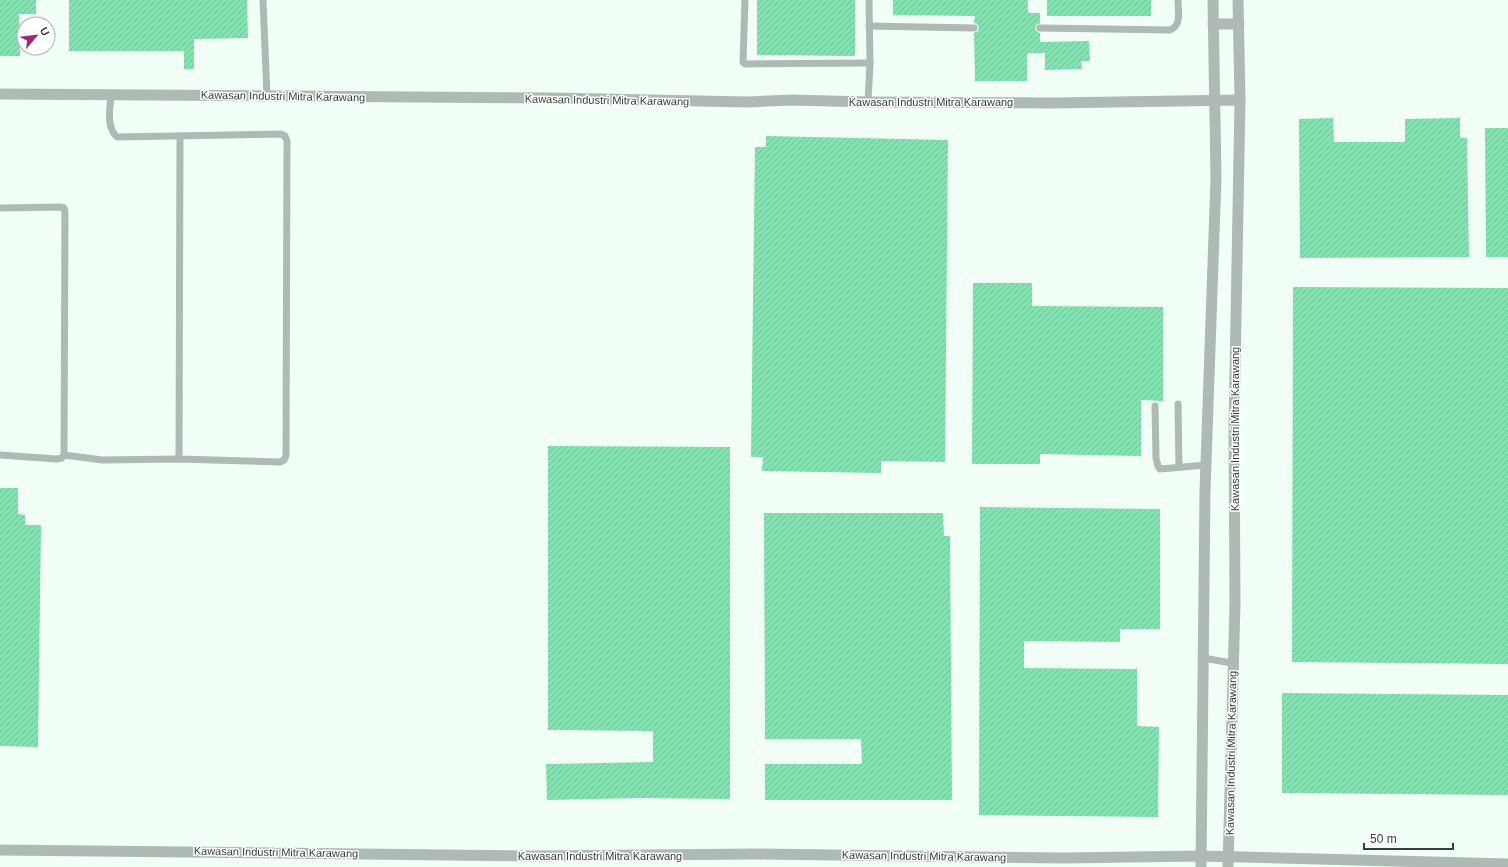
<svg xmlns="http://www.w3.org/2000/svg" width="1508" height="867" font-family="Helvetica,sans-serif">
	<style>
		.building { fill: url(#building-hatch) }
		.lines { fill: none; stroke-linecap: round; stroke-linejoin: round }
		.service { stroke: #b0bab4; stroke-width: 7 }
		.minor { stroke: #b0bab4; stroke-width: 11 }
		.labels { text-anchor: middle; stroke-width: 3; stroke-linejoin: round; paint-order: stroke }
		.street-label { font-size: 11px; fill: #353e38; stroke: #fff }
	</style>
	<defs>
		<pattern id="building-hatch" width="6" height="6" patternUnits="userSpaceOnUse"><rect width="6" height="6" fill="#83e2af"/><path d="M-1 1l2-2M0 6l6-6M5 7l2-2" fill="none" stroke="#72c397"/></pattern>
	</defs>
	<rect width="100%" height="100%" fill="#f1fff6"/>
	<g class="building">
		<polygon points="0,0 36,0 36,14 19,14 20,56 0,56"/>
		<polygon points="69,0 247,0 248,38 194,39 194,69 184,69 184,51 69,51"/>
		<polygon points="757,0 855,0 855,56 757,55"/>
		<polygon points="893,0 1028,0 1028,13 1040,13 1040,23 1036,25 1035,28 1037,32 1040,33 1040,42 1089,41 1090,61 1081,61 1082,69 1045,70 1045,53 1027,53 1027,81 975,81 974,33 978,31 979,28 977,24 974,23 975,16 893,15"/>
		<rect x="1047" y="0" width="104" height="16"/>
		<polygon points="1333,118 1334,142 1405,142 1405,119 1460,118 1460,138 1467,138 1469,257 1300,258 1299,119"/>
		<polygon points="1485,128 1508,128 1508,257 1486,257"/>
		<polygon points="766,136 948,140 945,462 881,461 881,473 762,471 763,457 751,457 755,147 766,147"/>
		<polygon points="973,283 1032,283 1032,306 1163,307 1163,401 1141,400 1141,456 1040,454 1040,464 972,464"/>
		<polygon points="1293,287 1508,288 1508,664 1292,662"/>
		<polygon points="548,446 730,447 730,799 641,798 547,800 546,764 653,762 653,731 548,730"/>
		<polygon points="0,488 18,488 18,514 25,515 25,525 41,525 38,747 0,746"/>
		<polygon points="980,507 1160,509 1160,629 1120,629 1120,642 1024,641 1024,668 1137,669 1137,726 1159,727 1158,817 979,815"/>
		<polygon points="764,513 943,513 944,536 950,536 952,800 765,800 765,764 862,764 861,739 765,739"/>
		<polygon points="1282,693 1508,695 1508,795 1282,793"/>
	</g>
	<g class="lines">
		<g class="service">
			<polyline points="263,0 267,96"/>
			<polyline points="745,0 743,62 745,64 870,63"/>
			<polyline points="869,26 974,28"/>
			<path d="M 1040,28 L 1170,30 C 1182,25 1178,12 1178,0"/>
			<polyline points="868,102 870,63 869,0"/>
			<polyline points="0,208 60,207 64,208 65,212 64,455 62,458 57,459 0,455"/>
			<polyline points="1178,404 1179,467"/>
			<polyline points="1155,406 1156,458 1158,466 1160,469 1206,465"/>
			<path d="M 64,455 L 102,460 L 179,459 L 280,462 L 284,460 L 286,456 L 287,141 L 285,136 L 281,134 L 117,137 C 106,127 110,109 111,95"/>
			<polyline points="179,459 180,136"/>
			<polyline points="1203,658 1232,663"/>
		</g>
		<g class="minor">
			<polyline points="1213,24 1239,24"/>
			<polyline points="0,94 554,98 748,102 792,100 868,102 1053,103 1240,100"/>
			<polyline points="0,850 535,856 754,854 1064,858 1200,856 1508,864"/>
			<polyline points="1201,867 1205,491 1216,178 1213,0"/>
			<polyline points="1228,867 1235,603 1234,428 1240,100 1238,0"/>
		</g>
	</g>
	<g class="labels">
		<g class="street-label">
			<text transform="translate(283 96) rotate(1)" y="4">Kawasan Industri Mitra Karawang</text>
			<text transform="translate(607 100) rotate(1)" y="4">Kawasan Industri Mitra Karawang</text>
			<text x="931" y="106">Kawasan Industri Mitra Karawang</text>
			<text transform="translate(1235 429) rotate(-90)" y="4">Kawasan Industri Mitra Karawang</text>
			<text transform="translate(1231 753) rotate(-89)" y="4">Kawasan Industri Mitra Karawang</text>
			<text transform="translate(276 852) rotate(1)" y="4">Kawasan Industri Mitra Karawang</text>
			<text x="600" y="860">Kawasan Industri Mitra Karawang</text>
			<text transform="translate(924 856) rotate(1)" y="4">Kawasan Industri Mitra Karawang</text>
		</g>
	</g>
	<g transform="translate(36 36) rotate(62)"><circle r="19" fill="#ffffff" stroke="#aeb2af"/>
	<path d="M0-3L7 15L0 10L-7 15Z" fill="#a1267b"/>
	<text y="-6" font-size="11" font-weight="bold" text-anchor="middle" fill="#353e38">U</text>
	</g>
	<path d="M1364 843v6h89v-6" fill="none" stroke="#353e38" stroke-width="2"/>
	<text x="1370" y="843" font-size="12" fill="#353e38" stroke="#ffffff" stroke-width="3" paint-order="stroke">50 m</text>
</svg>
